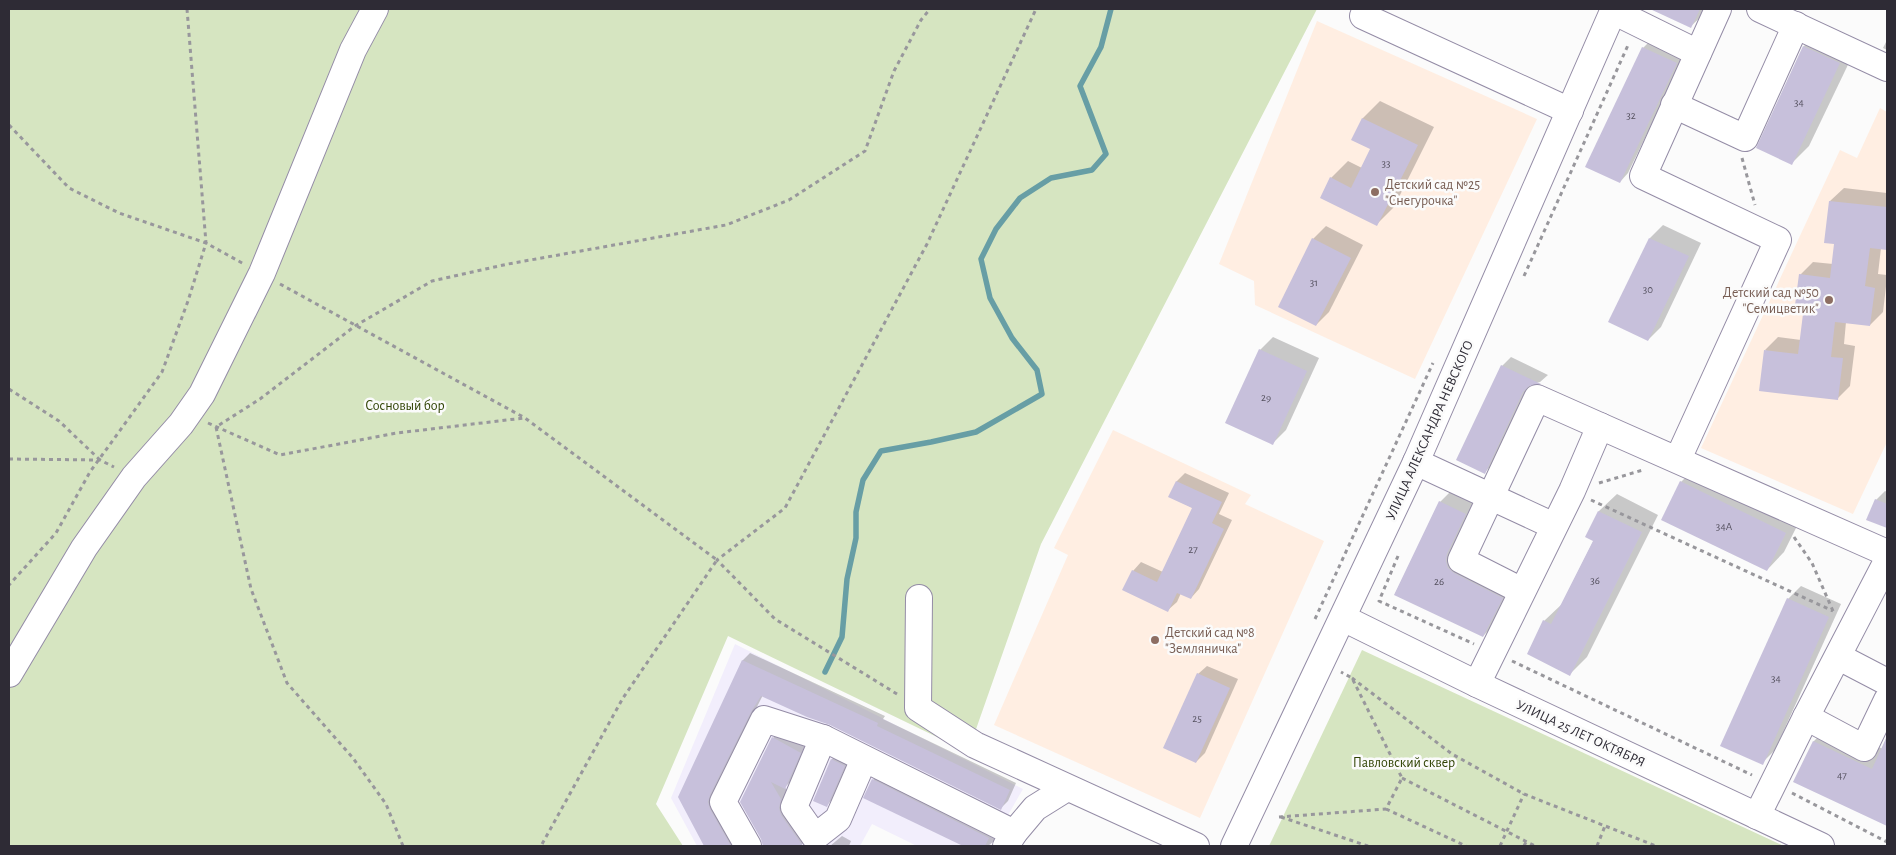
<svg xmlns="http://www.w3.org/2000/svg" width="1896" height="855" font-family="'Alegreya Sans',sans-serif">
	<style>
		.built { fill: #f2eefc }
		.education { fill: #ffeee2 }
		.green { fill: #d6e5c1 }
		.shadow { fill: #0003 }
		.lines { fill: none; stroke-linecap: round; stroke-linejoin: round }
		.stream { stroke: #679ea5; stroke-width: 5.5 }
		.building { fill: #c7c0db }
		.minor-casing { stroke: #948ca6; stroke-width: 28 }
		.path { stroke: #98979c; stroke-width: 3; stroke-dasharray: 4 4; stroke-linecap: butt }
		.minor { stroke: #fff; stroke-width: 26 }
		.education-dot { fill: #8d6e63; stroke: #fbfbfb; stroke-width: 2 }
		.labels { text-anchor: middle; stroke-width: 5; stroke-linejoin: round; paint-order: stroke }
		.number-label { font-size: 11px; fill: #54505e }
		.education-label { font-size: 14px; fill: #785e54; stroke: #fbfbfb; text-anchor: start }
		.park-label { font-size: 14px; fill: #314405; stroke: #fbfbfb }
		.street-label { font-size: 14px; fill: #2e2b35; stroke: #fbfbfb }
	</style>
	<rect width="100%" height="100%" fill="#fbfbfb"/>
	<polygon class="built" points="735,644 1023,789 990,846 917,846 872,824 860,846 697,846 671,798"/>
	<g class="education">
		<polygon points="1317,21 1537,119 1415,379 1255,305 1254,281 1219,264"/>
		<polygon points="1880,108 1887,112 1887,442 1853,514 1701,448 1840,150 1857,158"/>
		<polygon points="1113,430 1251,495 1245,504 1324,541 1200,818 994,725 1068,555 1054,548"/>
	</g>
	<g class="green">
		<polygon points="9,9 1317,9 1041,544 968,752 728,636 656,804 683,846 9,846"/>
		<polygon points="1362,650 1784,846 1269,846"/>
	</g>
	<g class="shadow">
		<polygon points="1660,9 1706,9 1704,14 1691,26 1659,12"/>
		<polygon points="1821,29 1857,46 1809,146 1792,163 1758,147 1804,46"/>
		<polygon points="1652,39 1685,55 1628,173 1620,182 1643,48"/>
		<polygon points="1887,40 1887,50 1883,48"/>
		<polygon points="1380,101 1434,127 1394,207 1377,224 1331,178 1348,161 1362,168 1372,149 1353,140 1363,118"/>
		<polygon points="1844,188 1887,193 1887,249 1881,248 1878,274 1887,275 1887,278 1883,312 1870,325 1846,322 1844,344 1855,346 1850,386 1837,399 1765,350 1778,337 1801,340 1804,313 1800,275 1813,262 1833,264 1836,243 1826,242 1830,201"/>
		<polygon points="1663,225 1701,243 1661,327 1648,340 1650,238"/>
		<polygon points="1326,226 1363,245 1329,312 1316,325 1313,239"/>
		<polygon points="1273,337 1319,358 1286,430 1273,443 1260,350"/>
		<polygon points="1511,357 1548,375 1540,382 1531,384 1493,464 1485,472 1502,366"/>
		<polygon points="1698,465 1802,516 1784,552 1767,570 1681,482"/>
		<polygon points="1185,473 1229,493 1219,514 1232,520 1199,589 1191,598 1181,593 1177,602 1168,610 1133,571 1141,562 1163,572 1193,508 1170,497 1177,481"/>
		<polygon points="1453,489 1478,501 1460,539 1515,585 1496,623 1483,636 1395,594 1440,502"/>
		<polygon points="1885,491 1887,492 1887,526 1868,519 1876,500"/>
		<polygon points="1617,494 1658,515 1587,657 1570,674 1544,621 1562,604 1594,540 1587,537 1599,511"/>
		<polygon points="1801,586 1841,604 1775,750 1762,763 1788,599"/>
		<polygon points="750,653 885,716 883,719 1016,783 1008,801 1001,808 830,723 763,695 716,787 742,846 705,846 680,797 743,660"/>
		<polygon points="1207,666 1238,679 1205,753 1196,762 1198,674"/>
		<polygon points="1831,724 1883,749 1887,739 1887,825 1795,781 1814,741"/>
		<polygon points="780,731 807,745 792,780 785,787 809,838 800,846 764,846 762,839 773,738"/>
		<polygon points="840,751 853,757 835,797 827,805 815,800 832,759"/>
		<polygon points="886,767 1001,824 994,841 988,846 965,846 865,797 873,780"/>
		<polygon points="842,836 851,841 849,846 830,846"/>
	</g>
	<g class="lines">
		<polyline class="stream" points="825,672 842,637 847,579 856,538 856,512 863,480 881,451 931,442 976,432 1042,394 1037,370 1012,338 990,298 981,259 996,229 1020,198 1051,178 1092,170 1106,154 1080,86 1101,47 1111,9"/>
	</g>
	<g class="building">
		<polygon points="1650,9 1700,9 1691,28"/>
		<polygon points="1803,46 1840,63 1792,165 1756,148"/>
		<polygon points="1642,47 1677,63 1620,183 1585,167"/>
		<polygon points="1362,118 1418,145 1377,226 1320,198 1330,177 1351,188 1370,149 1351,140"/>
		<polygon points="1829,201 1887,207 1887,250 1870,248 1865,286 1875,288 1870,326 1835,322 1831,357 1843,358 1838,400 1759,391 1764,350 1798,354 1803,314 1794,313 1799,274 1830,278 1834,244 1824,243"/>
		<polygon points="1312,238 1351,258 1316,326 1278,307"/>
		<polygon points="1649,238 1689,256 1648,341 1608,322"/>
		<polygon points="1259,349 1307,371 1273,445 1225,423"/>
		<polygon points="1501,365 1541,384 1529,386 1523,392 1485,474 1456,460"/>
		<polygon points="1176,481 1222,502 1212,523 1224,529 1191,599 1177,593 1168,612 1122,590 1132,570 1157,582 1192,508 1168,497"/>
		<polygon points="1680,481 1786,533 1767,571 1661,520"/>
		<polygon points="1875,499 1887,504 1887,528 1866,520"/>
		<polygon points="1439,501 1466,514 1447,554 1446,561 1448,568 1454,573 1503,598 1483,637 1394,595"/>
		<polygon points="1598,511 1642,532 1570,676 1527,654 1543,620 1551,624 1593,541 1585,537"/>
		<polygon points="1787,598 1829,617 1763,765 1720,746"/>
		<polygon points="742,660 878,723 877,726 1010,790 1001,810 830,725 807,717 761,696 751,712 710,795 708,802 710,809 731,846 704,846 678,797"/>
		<polygon points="1197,673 1230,688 1196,763 1163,748"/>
		<polygon points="1887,736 1887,826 1793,782 1813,741 1872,769"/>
		<polygon points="772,737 801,753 785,789 771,782 781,799 779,808 781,815 803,846 763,846 761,839 740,802"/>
		<polygon points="831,759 845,766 827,807 813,801"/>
		<polygon points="872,779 989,838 985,846 963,846 863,798"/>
	</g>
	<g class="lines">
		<g class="minor-casing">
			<g id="minor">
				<polyline points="1760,9 1887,68"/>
				<polyline points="1613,11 1698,53"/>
				<polyline points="1363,16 1570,111"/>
				<polyline points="1674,105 1745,138 1796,25"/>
				<polyline points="1678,459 1778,240 1643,176 1718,9"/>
				<polyline points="1416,462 1554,526"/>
				<polyline points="1522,591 1461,560 1537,398 1600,426"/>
				<polyline points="919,598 918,708 975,745 1196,846"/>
				<polyline points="1343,618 1477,684 1821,846"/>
				<polyline points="1839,657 1887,682"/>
				<polyline points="9,674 84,548 134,477 181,424 202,394 262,273 353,50 375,9"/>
				<polyline points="1477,684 1572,491 1600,426 1887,553"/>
				<polyline points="1806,717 1864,748 1887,700"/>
				<polyline points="823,738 794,807 815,837 838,819 864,759"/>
				<polyline points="1757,816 1806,717 1887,561"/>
				<polyline points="748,846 723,802 764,719 823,738 1014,833"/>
				<polyline points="1006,846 1014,833 1035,808 1067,788"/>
				<polyline points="1234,846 1416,462 1614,9"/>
			</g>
		</g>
		<g class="path">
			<polyline points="187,9 206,243 244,264"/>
			<polyline points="9,125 69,188 119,213 206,243 188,301 162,372 90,472 56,533 9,585"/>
			<polyline points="1742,158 1755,205"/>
			<polyline points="1524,276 1629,43"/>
			<polyline points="280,284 525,418 717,560 623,698 541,846"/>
			<polyline points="9,389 59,421 100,460"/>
			<polyline points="208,423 280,455 397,433 524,418"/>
			<polyline points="9,459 100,460 114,467"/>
			<polyline points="1599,483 1643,470"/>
			<polyline points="1591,500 1833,611"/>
			<polyline points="1794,537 1812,563 1833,611"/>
			<polyline points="1398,556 1379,601 1474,644"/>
			<polyline points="1315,619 1433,363"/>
			<polyline points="1512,661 1752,775"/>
			<polyline points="1352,678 1452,754 1524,794 1656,846"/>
			<polyline points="897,694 775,619 717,560 785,508 927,244 1036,9"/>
			<polyline points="1402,778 1535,846"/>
			<polyline points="1792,793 1887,842"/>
			<polyline points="1386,809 1466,846"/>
			<polyline points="1279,817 1386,809 1402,778 1352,678 1341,672"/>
			<polyline points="1281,817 1368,846"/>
			<polyline points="403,846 386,804 353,758 287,683 251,589 216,427 260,399 355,326 432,281 508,264 726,225 789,200 865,151 894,71 921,20 930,9"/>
			<polyline points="1500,846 1524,794"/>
			<polyline points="1524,846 1526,842"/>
			<polyline points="1597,846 1605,826"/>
		</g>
		<use href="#minor" class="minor"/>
	</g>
	<g class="education-dot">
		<circle cx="1375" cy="192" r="5"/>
		<circle cx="1829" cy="300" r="5"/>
		<circle cx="1155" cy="640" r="5"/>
	</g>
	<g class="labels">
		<g class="number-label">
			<text x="1799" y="106">34</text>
			<text x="1631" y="119">32</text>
			<text x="1386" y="167">33</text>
			<text x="1314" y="286">31</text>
			<text x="1648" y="293">30</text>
			<text x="1266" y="401">29</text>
			<text x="1724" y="530">34А</text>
			<text x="1193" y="553">27</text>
			<text x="1595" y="584">36</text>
			<text x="1439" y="585">26</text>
			<text x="1776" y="682">34</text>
			<text x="1197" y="722">25</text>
			<text x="1842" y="779">47</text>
		</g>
		<g class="education-label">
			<text x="1385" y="189">Детский сад №25<tspan x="1385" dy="16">"Снегурочка"</tspan></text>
			<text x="1819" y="297" text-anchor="end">Детский сад №50<tspan x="1819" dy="16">"Семицветик"</tspan></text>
			<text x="1165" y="637">Детский сад №8<tspan x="1165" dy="16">"Земляничка"</tspan></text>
		</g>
		<g class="park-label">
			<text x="405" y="410">Сосновый бор</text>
			<text x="1404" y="767">Павловский сквер</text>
		</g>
		<g class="street-label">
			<text transform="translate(1429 430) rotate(-66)" y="5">УЛИЦА АЛЕКСАНДРА НЕВСКОГО</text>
			<text transform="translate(1581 733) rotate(25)" y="5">УЛИЦА 25 ЛЕТ ОКТЯБРЯ</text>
		</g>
	</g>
	<rect width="1896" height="855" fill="none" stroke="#2e2b35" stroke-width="20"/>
</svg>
